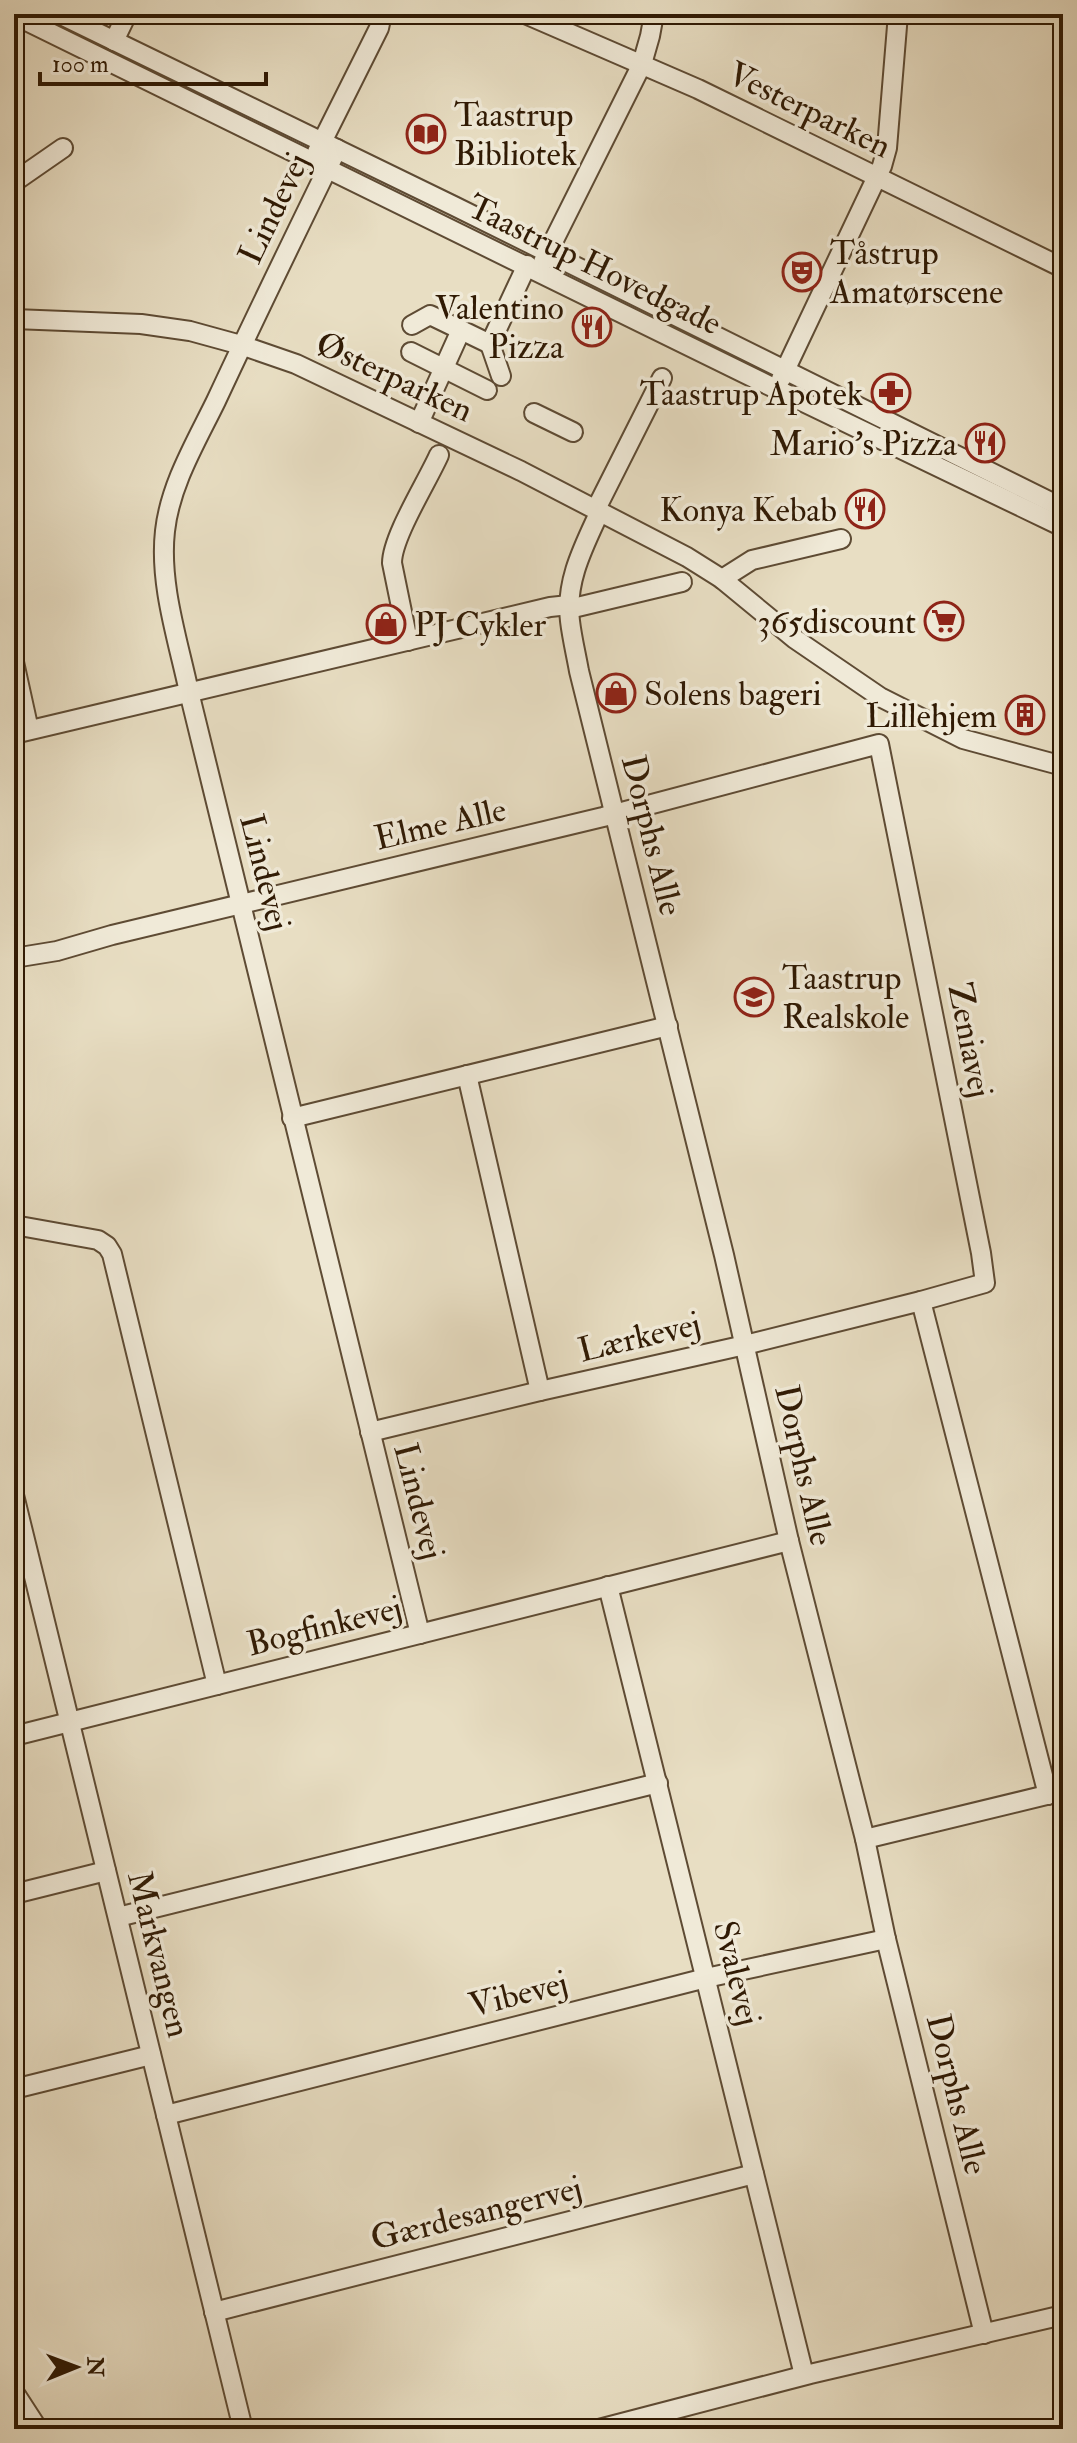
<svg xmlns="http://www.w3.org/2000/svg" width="1077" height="2443" viewBox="0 0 1077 2443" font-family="'IM FELL Double Pica',serif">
  <rect width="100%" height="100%" fill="#e8dec3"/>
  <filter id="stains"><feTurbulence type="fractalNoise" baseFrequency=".0025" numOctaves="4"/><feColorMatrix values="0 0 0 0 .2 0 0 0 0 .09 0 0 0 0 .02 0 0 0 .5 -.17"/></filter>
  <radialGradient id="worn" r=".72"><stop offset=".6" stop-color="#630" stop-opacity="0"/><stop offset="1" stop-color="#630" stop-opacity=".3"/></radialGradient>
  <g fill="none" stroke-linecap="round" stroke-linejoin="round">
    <g stroke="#5e4b34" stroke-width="22">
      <g id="minor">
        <path d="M59,14L454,206L1063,508"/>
        <path d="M525,14L698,89L1063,268"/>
        <path d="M14,15L774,388L1063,527"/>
        <path d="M114,41L127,14"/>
        <path d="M337,149C296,233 255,317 216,401C196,442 170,485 165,531C159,584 178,640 189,692L420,1634"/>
        <path d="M317,152L379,28L382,14"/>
        <path d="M14,182L63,148"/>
        <path d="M543,262L642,64L650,36L654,14"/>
        <path d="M14,319L141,324L190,331L241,345L296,364L521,471L687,557L722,579L795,639L880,697L963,739L1063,766"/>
        <path d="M412,325L430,315L490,344"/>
        <path d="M411,352L487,390"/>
        <path d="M501,376L490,344L527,265"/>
        <path d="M781,379L882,166L887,148L898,14"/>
        <path d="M534,413L573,432"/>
        <path d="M419,423L461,330"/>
        <path d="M596,509L662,378"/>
        <path d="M600,511C584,546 565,581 570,621C572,638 576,654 579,671L724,1255L789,1541L865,1839L886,1939L984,2334"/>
        <path d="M722,579L752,560L841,539"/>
        <path d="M569,609L682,582"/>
        <path d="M408,641L392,563C392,537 427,482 439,455"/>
        <path d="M14,662L29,730"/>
        <path d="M14,734L550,607L569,605"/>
        <path d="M14,958L57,951L112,935L603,817L879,744L981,1253L985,1283L921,1301L745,1345L540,1391L370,1432"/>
        <path d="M467,1075L540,1391"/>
        <path d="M292,1118L668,1026"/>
        <path d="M14,1225L98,1240L107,1246L112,1254L217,1685"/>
        <path d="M921,1301L1048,1795"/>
        <path d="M14,1495L243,2429"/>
        <path d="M608,1586L804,2375"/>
        <path d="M14,1736L789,1541"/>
        <path d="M865,1839L1063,1791"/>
        <path d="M14,1894L106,1871"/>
        <path d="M118,1917L658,1783"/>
        <path d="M14,2089L151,2055"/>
        <path d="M166,2115L706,1978L886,1939"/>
        <path d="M214,2312L754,2174"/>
        <path d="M14,2392L38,2429"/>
        <path d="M599,2429L810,2374L1063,2315"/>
      </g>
    </g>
    <use href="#minor" stroke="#f0ead8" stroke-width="18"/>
  </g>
  <defs>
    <g id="library-ring" transform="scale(2)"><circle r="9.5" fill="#f0ead8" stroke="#8f2418" stroke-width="1.5"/><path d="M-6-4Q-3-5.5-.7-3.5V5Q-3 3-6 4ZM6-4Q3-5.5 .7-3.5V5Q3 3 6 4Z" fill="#8f2418"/></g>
    <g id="theatre-ring" transform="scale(2)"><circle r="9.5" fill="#f0ead8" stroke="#8f2418" stroke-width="1.5"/><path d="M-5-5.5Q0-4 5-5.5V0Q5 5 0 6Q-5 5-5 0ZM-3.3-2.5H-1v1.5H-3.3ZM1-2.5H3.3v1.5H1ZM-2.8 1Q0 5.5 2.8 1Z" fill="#8f2418"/></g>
    <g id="restaurant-ring" transform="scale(2)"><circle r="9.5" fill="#f0ead8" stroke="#8f2418" stroke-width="1.5"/><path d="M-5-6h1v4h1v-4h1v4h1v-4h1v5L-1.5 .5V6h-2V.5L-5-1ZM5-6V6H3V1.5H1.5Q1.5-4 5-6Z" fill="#8f2418"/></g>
    <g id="pharmacy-ring" transform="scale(2)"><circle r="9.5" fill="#f0ead8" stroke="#8f2418" stroke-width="1.5"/><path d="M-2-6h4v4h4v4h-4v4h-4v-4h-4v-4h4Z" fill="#8f2418"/></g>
    <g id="supermarket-ring" transform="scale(2)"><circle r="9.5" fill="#f0ead8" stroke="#8f2418" stroke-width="1.5"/><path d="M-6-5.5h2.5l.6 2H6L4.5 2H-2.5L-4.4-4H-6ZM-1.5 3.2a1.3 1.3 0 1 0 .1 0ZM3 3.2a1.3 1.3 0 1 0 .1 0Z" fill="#8f2418"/></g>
    <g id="shop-ring" transform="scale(2)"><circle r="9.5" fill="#f0ead8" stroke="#8f2418" stroke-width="1.5"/><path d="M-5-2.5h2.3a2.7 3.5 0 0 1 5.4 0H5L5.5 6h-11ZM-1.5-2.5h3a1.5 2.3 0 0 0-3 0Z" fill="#8f2418"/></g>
    <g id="building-ring" transform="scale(2)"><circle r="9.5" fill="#f0ead8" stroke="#8f2418" stroke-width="1.5"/><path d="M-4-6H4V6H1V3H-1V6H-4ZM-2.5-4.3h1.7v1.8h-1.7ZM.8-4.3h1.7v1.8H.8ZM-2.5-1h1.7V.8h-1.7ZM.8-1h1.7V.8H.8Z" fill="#8f2418"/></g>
    <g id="school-ring" transform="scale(2)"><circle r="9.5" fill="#f0ead8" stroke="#8f2418" stroke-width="1.5"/><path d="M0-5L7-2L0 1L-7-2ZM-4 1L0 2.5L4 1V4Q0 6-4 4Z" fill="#8f2418"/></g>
  </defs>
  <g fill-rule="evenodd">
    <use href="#library-ring" x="426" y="134"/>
    <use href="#theatre-ring" x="802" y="272"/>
    <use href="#restaurant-ring" x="592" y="327"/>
    <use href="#pharmacy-ring" x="891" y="393"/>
    <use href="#restaurant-ring" x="985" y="443"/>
    <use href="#restaurant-ring" x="865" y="509"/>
    <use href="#supermarket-ring" x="944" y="621"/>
    <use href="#shop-ring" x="386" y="624"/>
    <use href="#shop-ring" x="616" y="693"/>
    <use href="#building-ring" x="1025" y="715"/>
    <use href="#school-ring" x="754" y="997"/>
  </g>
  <g text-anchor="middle" stroke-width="7" stroke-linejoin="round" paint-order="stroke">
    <g font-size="34" fill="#301a04" stroke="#f0ead8">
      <text transform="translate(810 109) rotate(26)" y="12">Vesterparken</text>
      <text transform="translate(273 208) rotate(-64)" y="12">Lindevej</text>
      <text transform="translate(595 264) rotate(26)" y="12">Taastrup Hovedgade</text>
      <text transform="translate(395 376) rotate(25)" y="12">Østerparken</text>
      <text transform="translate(440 823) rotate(-13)" y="12">Elme Alle</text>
      <text transform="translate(653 835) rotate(76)" y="12">Dorphs Alle</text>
      <text transform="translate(266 872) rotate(76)" y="12">Lindevej</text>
      <text transform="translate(971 1040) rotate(79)" y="12">Zeniavej</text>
      <text transform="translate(639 1336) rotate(-13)" y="12">Lærkevej</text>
      <text transform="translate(805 1465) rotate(77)" y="12">Dorphs Alle</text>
      <text transform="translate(420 1501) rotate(76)" y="12">Lindevej</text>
      <text transform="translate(324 1625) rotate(-14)" y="12">Bogfinkevej</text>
      <text transform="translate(160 1954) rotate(76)" y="12">Markvangen</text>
      <text transform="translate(738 1973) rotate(76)" y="12">Svalevej</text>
      <text transform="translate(518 1993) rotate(-14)" y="12">Vibevej</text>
      <text transform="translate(958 2094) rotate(76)" y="12">Dorphs Alle</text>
      <text transform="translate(476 2212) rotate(-14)" y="12">Gærdesangervej</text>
    </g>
    <g font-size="34" fill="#301a04" stroke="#f0ead8" text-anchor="end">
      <text x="454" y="126" text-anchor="start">Taastrup<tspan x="454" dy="39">Bibliotek</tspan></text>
      <text x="830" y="264" text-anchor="start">Tåstrup<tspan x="830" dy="39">Amatørscene</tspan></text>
      <text x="564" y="319">Valentino<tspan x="564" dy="39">Pizza</tspan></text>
      <text x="863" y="405">Taastrup Apotek</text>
      <text x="957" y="455">Mario's Pizza</text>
      <text x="837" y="521">Konya Kebab</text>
      <text x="916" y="633">365discount</text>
      <text x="414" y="636" text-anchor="start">PJ Cykler</text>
      <text x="644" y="705" text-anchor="start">Solens bageri</text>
      <text x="997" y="727">Lillehjem</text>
      <text x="782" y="989" text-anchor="start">Taastrup<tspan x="782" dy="39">Realskole</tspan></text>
    </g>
  </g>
  <rect width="1077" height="2443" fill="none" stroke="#e8dec3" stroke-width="48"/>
  <rect x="16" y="16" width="1045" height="2411" fill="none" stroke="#301a04" stroke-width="4"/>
  <rect x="24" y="24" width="1029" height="2395" fill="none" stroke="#301a04" stroke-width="2"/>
  <g transform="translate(76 2367) rotate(89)" stroke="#f0ead8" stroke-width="6" paint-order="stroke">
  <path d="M0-6L14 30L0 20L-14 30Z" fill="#301a04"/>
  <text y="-12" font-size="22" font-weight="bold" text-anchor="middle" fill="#301a04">N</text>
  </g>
  <path d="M40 72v12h226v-12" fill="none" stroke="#301a04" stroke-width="4"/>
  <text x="52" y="72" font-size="24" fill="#301a04" stroke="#f0ead8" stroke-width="6" paint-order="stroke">100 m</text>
  <rect width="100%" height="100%" filter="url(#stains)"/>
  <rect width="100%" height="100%" fill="url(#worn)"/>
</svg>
